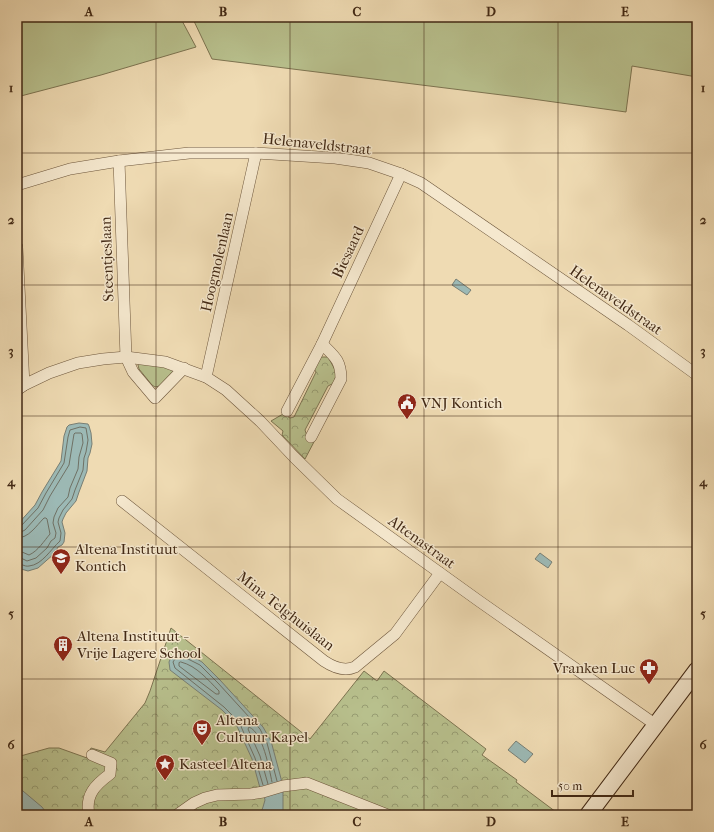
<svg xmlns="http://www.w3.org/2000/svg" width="714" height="832" viewBox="0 0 714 832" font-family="'IM FELL French Canon',serif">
  <defs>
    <pattern id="forest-crowns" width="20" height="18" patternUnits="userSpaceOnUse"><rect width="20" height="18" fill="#b8c08d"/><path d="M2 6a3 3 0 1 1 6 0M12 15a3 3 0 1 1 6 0" fill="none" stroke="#979c72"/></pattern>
  </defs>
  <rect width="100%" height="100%" fill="#efdbb3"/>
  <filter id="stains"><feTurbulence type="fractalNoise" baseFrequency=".005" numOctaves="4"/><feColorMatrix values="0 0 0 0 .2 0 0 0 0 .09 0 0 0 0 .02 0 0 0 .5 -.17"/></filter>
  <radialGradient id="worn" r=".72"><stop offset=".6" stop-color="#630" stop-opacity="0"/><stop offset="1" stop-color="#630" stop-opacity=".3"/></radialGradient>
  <g fill="#b8c08d" stroke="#7d7451">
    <path d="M17,17H180L196,47L101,75L17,97Z"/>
    <path d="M192,17H697V77L632,66L626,112L518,97L212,59Z"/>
    <path d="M139,363C150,365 166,363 174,371L160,386L155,387L152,385L139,369L138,365Z"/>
  </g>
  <g fill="url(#forest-crowns)" stroke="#7d7451">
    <path d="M320,357H327L329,359L333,366L336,372V375L334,383L328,386L305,430L307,436L315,440L305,459L282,435L283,431L271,421L283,414L290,418L294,417L316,372L313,367Z"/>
    <path d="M171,628L310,739L364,671L377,681L384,671L486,749L482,755L517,780L516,782L560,815H17V757L49,748H59L87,758L91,748L105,752L145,703L150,691Z"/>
  </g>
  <g fill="#9cb9b5" stroke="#787f75">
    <path d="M456,279L471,290L467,295L452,285Z"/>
    <path d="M79,423L88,424L89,426L91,433L92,444L90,453L88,458L87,471L79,492L76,501L66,513L63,519L62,522L65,533L64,542L62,545L58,547L55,553L38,568L28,571L21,569L17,565V525L35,505L42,492L61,461L64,436L67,427L69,425Z"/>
    <path d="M540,553L552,562L548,568L535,559Z"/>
    <path d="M181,653L190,655L202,662L220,680L263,727L271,741L283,786V815H260L263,807L265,800L264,796L260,788L252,759L236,724L222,710L170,670L169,662L172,655Z"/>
    <path d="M516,741L533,754L525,763L508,750Z"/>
    <path d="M17,786L42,807L48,815H17Z"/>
  </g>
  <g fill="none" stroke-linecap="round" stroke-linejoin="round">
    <g stroke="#6f7165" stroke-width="1">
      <path d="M17,527L21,526L38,508L46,493L64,463L68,437L70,430L80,427L86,428L88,440L86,452L84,458L83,470L75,490L72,499L63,510L59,518L58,522L61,533L60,541C51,549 42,565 29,566C24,567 21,563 17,563"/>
      <path d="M17,532H21L25,530L43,510L50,496L69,465L74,434L75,433H81L82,434L83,443L79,457L78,469L70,488L68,497L58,508L54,517L53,523L56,533L55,538L51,541L47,548L36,558L27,561L21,558H17"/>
      <path d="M17,538C29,538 36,526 44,518H46L47,519L50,534C44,541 38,551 29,555L22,552H17"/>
      <path d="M181,662C197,666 208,680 219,691V694H216L179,666V663Z"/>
      <path d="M268,784L260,756L248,729L249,727C263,733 269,768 272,782"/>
      <path d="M263,785L255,758L239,722L224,707L175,668L173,662L175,659L181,657L188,659L200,665L218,683L260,729L267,743L277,781"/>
    </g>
    <g stroke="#6d563c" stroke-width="12">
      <g id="street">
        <path d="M119,161L126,357L133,372L155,398L184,368"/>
        <path d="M17,185L70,169L119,161L189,153H256L335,158L369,163L401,174L421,183L628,325L697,375"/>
        <path d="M17,247L24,385"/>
        <path d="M206,377L256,153"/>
        <path d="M17,390L24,385L49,373L78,363L103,359L126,357L165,362L206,377L226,390L260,421L294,457L337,499L479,601L656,725"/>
        <path d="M287,411L322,344L401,174"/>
        <path d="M311,437L341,379C341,360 334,356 322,344"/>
        <path d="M122,501L324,661C333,667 344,672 355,667L395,634L440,573"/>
        <path d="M89,815C85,795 95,785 110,774L111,763L92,755"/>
        <path d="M177,815L194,803L205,798L217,795L251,794L263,792L283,786L307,783L388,815"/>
      </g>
    </g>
    <g stroke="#422915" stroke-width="18">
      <path id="secondary" d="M588,815L697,670"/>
    </g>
    <use href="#street" stroke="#f5e8ce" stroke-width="11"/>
    <use href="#secondary" stroke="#f5e8ce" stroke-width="16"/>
  </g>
  <path fill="none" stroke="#422915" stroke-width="1" stroke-opacity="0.55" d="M156,17V815M290,17V815M424,17V815M558,17V815M17,153H697M17,285H697M17,416H697M17,547H697M17,679H697"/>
  <defs>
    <g id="civic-pin" transform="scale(1)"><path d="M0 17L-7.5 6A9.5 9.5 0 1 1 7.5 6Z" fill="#8f2418" stroke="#f5e8ce"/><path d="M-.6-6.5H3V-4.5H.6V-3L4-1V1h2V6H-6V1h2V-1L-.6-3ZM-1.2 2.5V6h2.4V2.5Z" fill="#fff"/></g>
    <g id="school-pin" transform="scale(1)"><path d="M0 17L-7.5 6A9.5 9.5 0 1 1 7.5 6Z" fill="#8f2418" stroke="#f5e8ce"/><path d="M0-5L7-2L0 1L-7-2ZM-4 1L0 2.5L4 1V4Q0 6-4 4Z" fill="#fff"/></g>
    <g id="building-pin" transform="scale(1)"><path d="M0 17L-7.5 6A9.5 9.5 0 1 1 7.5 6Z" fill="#8f2418" stroke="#f5e8ce"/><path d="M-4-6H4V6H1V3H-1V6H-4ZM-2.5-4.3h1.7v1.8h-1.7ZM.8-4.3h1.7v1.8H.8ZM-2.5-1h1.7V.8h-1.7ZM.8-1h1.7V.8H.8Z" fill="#fff"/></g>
    <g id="pharmacy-pin" transform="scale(1)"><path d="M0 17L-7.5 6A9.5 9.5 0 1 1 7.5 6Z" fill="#8f2418" stroke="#f5e8ce"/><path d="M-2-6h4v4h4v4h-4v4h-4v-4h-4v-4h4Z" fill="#fff"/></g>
    <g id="theatre-pin" transform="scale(1)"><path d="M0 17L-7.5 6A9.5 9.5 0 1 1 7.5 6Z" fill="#8f2418" stroke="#f5e8ce"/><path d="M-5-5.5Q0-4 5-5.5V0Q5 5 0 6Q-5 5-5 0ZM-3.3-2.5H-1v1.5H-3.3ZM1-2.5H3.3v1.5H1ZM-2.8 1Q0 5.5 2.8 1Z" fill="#fff"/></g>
    <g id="sight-pin" transform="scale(1)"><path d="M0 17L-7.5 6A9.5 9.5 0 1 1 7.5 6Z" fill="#8f2418" stroke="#f5e8ce"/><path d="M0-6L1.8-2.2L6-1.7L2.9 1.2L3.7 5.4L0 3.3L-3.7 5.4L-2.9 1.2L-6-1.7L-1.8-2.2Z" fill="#fff"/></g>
  </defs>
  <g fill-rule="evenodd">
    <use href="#civic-pin" x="407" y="403"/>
    <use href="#school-pin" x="61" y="558"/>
    <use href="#building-pin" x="63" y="645"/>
    <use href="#pharmacy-pin" x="649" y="668"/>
    <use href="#theatre-pin" x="202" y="729"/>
    <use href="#sight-pin" x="165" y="764"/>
  </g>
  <g text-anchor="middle" stroke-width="3" stroke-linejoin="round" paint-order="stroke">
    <g font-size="15" fill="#422915" stroke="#f5e8ce">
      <text transform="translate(317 144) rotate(6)" y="5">Helenaveldstraat</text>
      <text transform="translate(348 252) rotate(-65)" y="5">Biesaard</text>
      <text transform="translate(107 259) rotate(-92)" y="5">Steentjeslaan</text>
      <text transform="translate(217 262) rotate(-77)" y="5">Hoogmolenlaan</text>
      <text transform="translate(616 300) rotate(35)" y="5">Helenaveldstraat</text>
      <text transform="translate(422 542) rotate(36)" y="5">Altenastraat</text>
      <text transform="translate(286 611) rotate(38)" y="5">Mina Telghuislaan</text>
    </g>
    <g font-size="15" fill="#422915" stroke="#f5e8ce" text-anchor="start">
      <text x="421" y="408">VNJ Kontich</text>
      <text x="75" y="554">Altena Instituut<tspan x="75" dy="17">Kontich</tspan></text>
      <text x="77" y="641">Altena Instituut -<tspan x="77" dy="17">Vrije Lagere School</tspan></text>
      <text x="635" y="673" text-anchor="end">Vranken Luc</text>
      <text x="216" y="725">Altena<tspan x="216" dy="17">Cultuur Kapel</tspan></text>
      <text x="179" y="769">Kasteel Altena</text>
    </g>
  </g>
  <rect width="714" height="832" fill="none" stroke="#efdbb3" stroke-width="44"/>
  <path d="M552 790v6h81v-6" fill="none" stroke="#422915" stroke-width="2"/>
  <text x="558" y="790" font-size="12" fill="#422915" stroke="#f5e8ce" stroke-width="3" paint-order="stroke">50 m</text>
  <rect x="22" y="22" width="670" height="788" fill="none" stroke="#422915" stroke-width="1.5"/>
  <g font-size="13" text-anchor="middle" font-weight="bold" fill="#422915">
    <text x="89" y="16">A</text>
    <text x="223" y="16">B</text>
    <text x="357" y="16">C</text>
    <text x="491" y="16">D</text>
    <text x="625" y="16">E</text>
    <text x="11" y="92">1</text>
    <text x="703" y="92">1</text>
    <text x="11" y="224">2</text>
    <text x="703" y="224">2</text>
    <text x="11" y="355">3</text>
    <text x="703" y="355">3</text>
    <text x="11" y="486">4</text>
    <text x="703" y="486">4</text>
    <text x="11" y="618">5</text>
    <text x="703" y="618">5</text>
    <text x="11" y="749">6</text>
    <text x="703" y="749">6</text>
    <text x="89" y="826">A</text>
    <text x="223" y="826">B</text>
    <text x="357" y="826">C</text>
    <text x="491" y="826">D</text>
    <text x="625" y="826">E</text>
  </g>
  <rect width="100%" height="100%" filter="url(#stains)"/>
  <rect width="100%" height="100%" fill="url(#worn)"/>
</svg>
